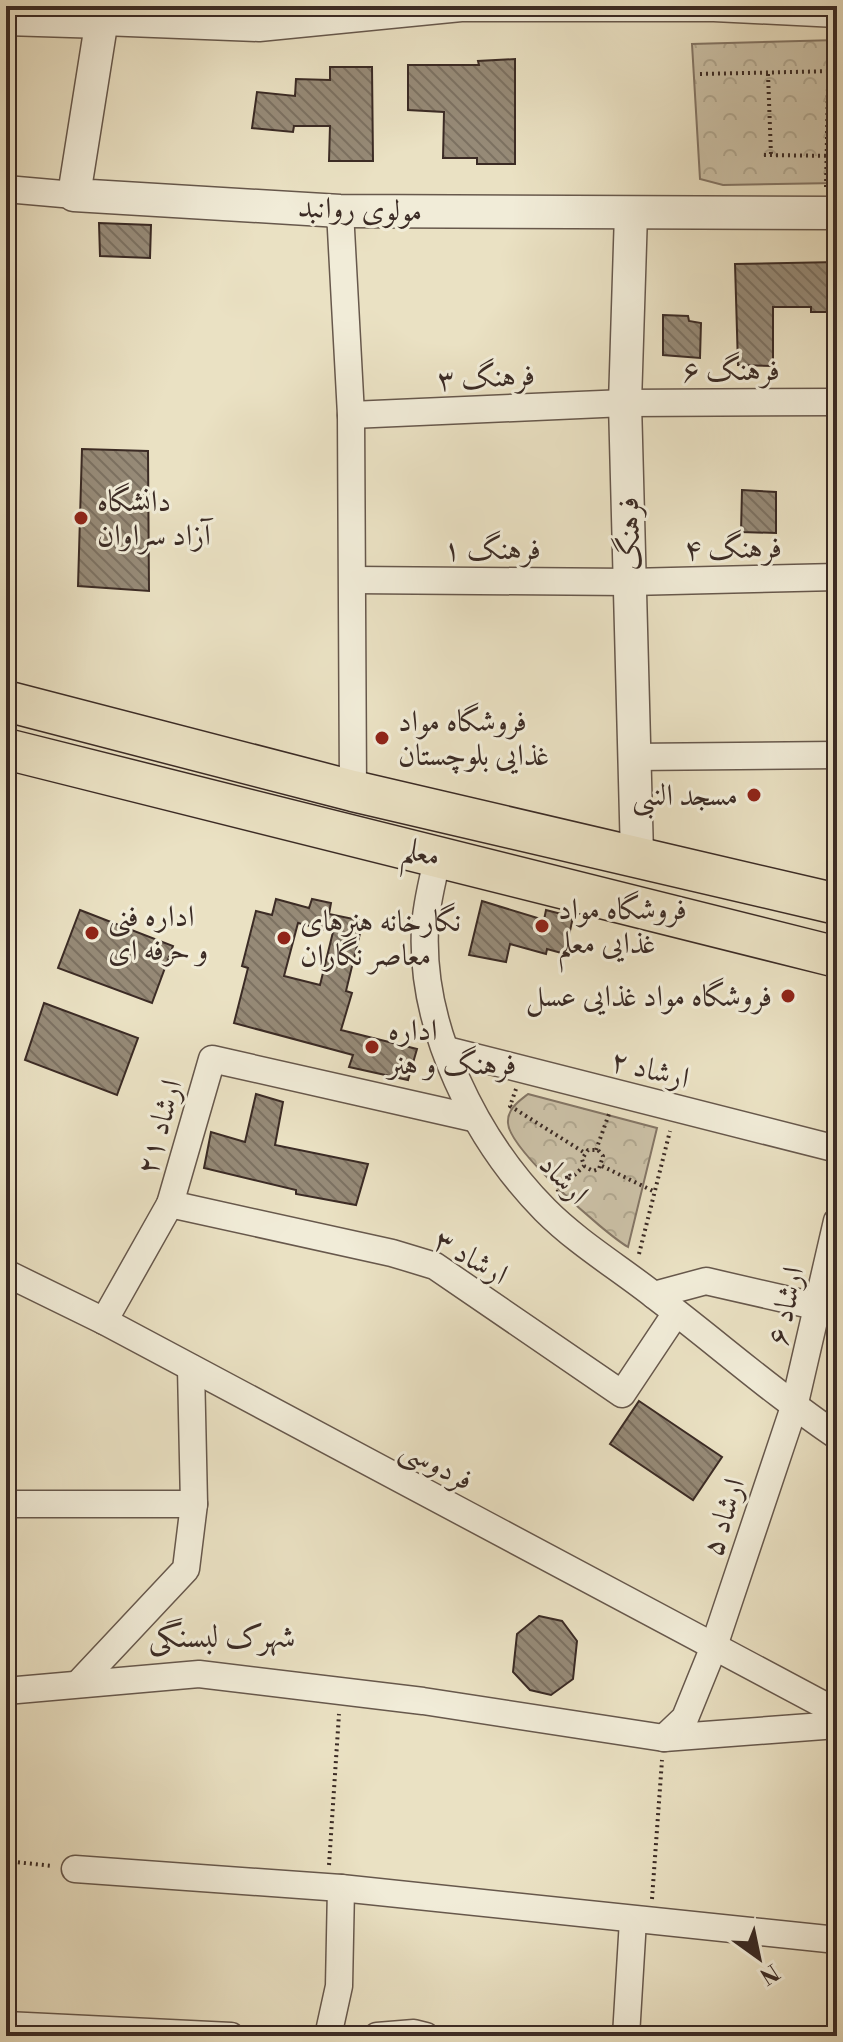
<svg xmlns="http://www.w3.org/2000/svg" width="843" height="2042" viewBox="0 0 843 2042" font-family="'Libre Bodoni',Amiri,serif">
  <defs>
    <pattern id="park-crowns" width="20" height="18" patternUnits="userSpaceOnUse" patternTransform="scale(2)"><rect width="20" height="18" fill="#ccc2a8"/><path d="M2 6a3 3 0 1 1 6 0M12 15a3 3 0 1 1 6 0" fill="none" stroke="#b0a790"/></pattern>
    <pattern id="building-back-hatch" width="6" height="6" patternUnits="userSpaceOnUse" patternTransform="scale(2)"><rect width="6" height="6" fill="#968a77"/><path d="M-1 5l2 2M0 0l6 6M5-1l2 2" fill="none" stroke="#7c7161"/></pattern>
  </defs>
  <rect width="100%" height="100%" fill="#eae1c3"/>
  <filter id="stains"><feTurbulence type="fractalNoise" baseFrequency=".0025" numOctaves="4"/><feColorMatrix values="0 0 0 0 .2 0 0 0 0 .09 0 0 0 0 .02 0 0 0 .5 -.17"/></filter>
  <radialGradient id="worn" r=".72"><stop offset=".6" stop-color="#630" stop-opacity="0"/><stop offset="1" stop-color="#630" stop-opacity=".3"/></radialGradient>
  <g fill="url(#park-crowns)" stroke="#847666" stroke-width="2">
    <path d="M837,40V183L723,185L700,179L692,44Z"/>
    <path d="M528,1094L657,1128L628,1247C604,1233 509,1149 508,1123C507,1109 519,1101 528,1094Z"/>
  </g>
  <g fill="url(#building-back-hatch)" stroke="#3b2b25" stroke-width="2" fill-rule="evenodd">
    <path d="M515,59V164H477V158H443L444,112L408,110V65H479L478,61Z"/>
    <path d="M330,67H372L373,161H329L330,126H294L293,132L252,128L257,92L295,96L296,79L330,80Z"/>
    <path d="M99,223L151,225L150,258L100,256Z"/>
    <path d="M837,262V312H811V307H773V366L738,365L735,264Z"/>
    <path d="M663,315L688,316L689,321L701,323L700,358L663,355Z"/>
    <path d="M82,449L148,451L149,591L78,586Z"/>
    <path d="M742,490L776,492V533L741,532Z"/>
    <path d="M276,899L309,908L312,899L331,903L329,914L363,921L346,991L352,993L341,1030L417,1049L408,1080L349,1067L353,1055L234,1023L248,968L242,966L256,911L272,915ZM298,923L333,932L320,985L284,976Z"/>
    <path d="M482,901L544,920L546,910L573,917L565,954L547,949L546,954L510,944L506,962L469,955Z"/>
    <path d="M80,910L173,946L152,1003L58,968Z"/>
    <path d="M44,1003L138,1038L117,1095L25,1060Z"/>
    <path d="M256,1094L283,1102L275,1145L368,1164L356,1205L296,1194V1190L204,1168L211,1132L245,1142Z"/>
    <path d="M639,1401L722,1457L693,1500L610,1444Z"/>
    <path d="M539,1616L562,1621L577,1641L573,1679L551,1695L530,1690L513,1672L517,1634Z"/>
  </g>
  <g fill="none" stroke-linecap="round" stroke-linejoin="round">
    <g stroke="#67584c" stroke-width="29">
      <g id="minor">
        <path d="M103,22L259,28L461,8H714L837,14"/>
        <path d="M6,189L74,195"/>
        <path d="M340,211L351,415L353,791"/>
        <path d="M351,415L625,403L837,402"/>
        <path d="M353,580L630,582L837,577"/>
        <path d="M633,757L837,755"/>
        <path d="M438,856C433,879 426,904 425,928C420,1029 476,1140 545,1210C578,1243 618,1267 655,1296C716,1342 773,1393 837,1436"/>
        <path d="M447,1050L837,1149"/>
        <path d="M170,1204L392,1253L435,1266L622,1394L676,1313"/>
        <path d="M6,1273L104,1321L837,1712"/>
        <path d="M654,1295L706,1281L837,1311"/>
        <path d="M104,1321L170,1204L212,1059L473,1118"/>
        <path d="M7,1504H194"/>
        <path d="M80,1682L186,1569L194,1504L191,1368"/>
        <path d="M6,1691L199,1674L423,1701L664,1738L837,1725"/>
        <path d="M664,1738L685,1718L713,1649L794,1407L837,1221"/>
        <path d="M75,1869L341,1888L837,1940"/>
        <path d="M6,2025L231,2036"/>
        <path d="M328,2036L339,1986L341,1888"/>
        <path d="M377,2036L414,2033L426,2036"/>
        <path d="M626,2036L633,1920"/>
      </g>
    </g>
    <g stroke="#67584c" stroke-width="35">
      <g id="tertiary">
        <path d="M104,6L74,195L340,211L837,213"/>
        <path d="M6,19L103,22"/>
        <path d="M631,213L625,403L637,855"/>
      </g>
    </g>
    <g stroke="#3b2b25" stroke-width="43">
      <g id="primary">
        <path d="M6,701L353,791L837,904"/>
        <path d="M6,749L837,957"/>
      </g>
    </g>
    <g stroke="#3b2b25" stroke-width="4" stroke-dasharray="2 4" stroke-linecap="butt">
      <path d="M700,74L837,71"/>
      <path d="M768,74L771,155"/>
      <path d="M764,155L837,156"/>
      <path d="M826,187L829,36"/>
      <path d="M516,1089L510,1106L585,1153"/>
      <path d="M596,1150L609,1114"/>
      <path d="M602,1166L653,1191"/>
      <path d="M557,1192L584,1166L582,1159L588,1150H598L603,1156L599,1169L593,1171L584,1166"/>
      <path d="M639,1254L670,1131"/>
      <path d="M6,1861L53,1866"/>
      <path d="M329,1865L339,1714"/>
      <path d="M652,1899L662,1760"/>
    </g>
    <use href="#minor" stroke="#f1ecd8" stroke-width="26"/>
    <use href="#tertiary" stroke="#f1ecd8" stroke-width="32"/>
    <use href="#primary" stroke="#eae1c3" stroke-width="40"/>
  </g>
  <g fill="#8f2418" stroke="#f1ecd8" stroke-width="3">
    <circle cx="81" cy="518" r="8"/>
    <circle cx="382" cy="738" r="8"/>
    <circle cx="754" cy="795" r="8"/>
    <circle cx="542" cy="926" r="8"/>
    <circle cx="92" cy="933" r="8"/>
    <circle cx="284" cy="938" r="8"/>
    <circle cx="788" cy="996" r="8"/>
    <circle cx="372" cy="1047" r="8"/>
  </g>
  <g text-anchor="middle" stroke-width="6" stroke-linejoin="round" paint-order="stroke">
    <g font-size="30" fill="#3b2b25" stroke="#f1ecd8">
      <text transform="translate(360 209) rotate(2)" y="10">مولوی روانبد</text>
      <text x="731" y="380">فرهنگ ۶</text>
      <text transform="translate(486 377) rotate(-3)" y="10">فرهنگ ۳</text>
      <text transform="translate(629 534) rotate(-92)" y="10">فرهنگ</text>
      <text transform="translate(733 548) rotate(-1)" y="10">فرهنگ ۴</text>
      <text x="492" y="559">فرهنگ ۱</text>
      <text transform="translate(422 852) rotate(14)" y="10">معلم</text>
      <text transform="translate(650 1069) rotate(14)" y="10">ارشاد ۲</text>
      <text transform="translate(159 1127) rotate(-74)" y="10">ارشاد ۲۱</text>
      <text transform="translate(564 1179) rotate(46)" y="10">ارشاد</text>
      <text transform="translate(471 1257) rotate(30)" y="10">ارشاد ۳</text>
      <text transform="translate(785 1306) rotate(-77)" y="10">ارشاد ۶</text>
      <text transform="translate(437 1464) rotate(28)" y="10">فردوسی</text>
      <text transform="translate(723 1517) rotate(-72)" y="10">ارشاد ۵</text>
    </g>
    <g font-size="30" fill="#3b2b25" stroke="#f1ecd8" text-anchor="start">
      <text x="97" y="511">دانشگاه<tspan x="97" dy="34">آزاد سراوان</tspan></text>
      <text x="398" y="731">فروشگاه مواد<tspan x="398" dy="34">غذایی بلوچستان</tspan></text>
      <text x="738" y="805" text-anchor="end">مسجد النبی</text>
      <text x="558" y="919">فروشگاه مواد<tspan x="558" dy="34">غذایی معلم</tspan></text>
      <text x="108" y="926">اداره فنی<tspan x="108" dy="34">و حرفه ای</tspan></text>
      <text x="300" y="931">نگارخانه هنرهای<tspan x="300" dy="34">معاصر نگاران</tspan></text>
      <text x="772" y="1006" text-anchor="end">فروشگاه مواد غذایی عسل</text>
      <text x="388" y="1040">اداره<tspan x="388" dy="34">فرهنگ و هنر</tspan></text>
    </g>
    <g font-size="32" fill="#3b2b25" stroke="#f1ecd8">
      <text x="222" y="1647">شهرک لبسنگی</text>
    </g>
  </g>
  <rect width="843" height="2042" fill="none" stroke="#eae1c3" stroke-width="32"/>
  <rect x="8" y="8" width="827" height="2026" fill="none" stroke="#3b2b25" stroke-width="4"/>
  <rect x="16" y="16" width="811" height="2010" fill="none" stroke="#3b2b25" stroke-width="2"/>
  <g transform="translate(759 1958) rotate(147)" stroke="#f1ecd8" stroke-width="6" paint-order="stroke">
  <path d="M0-6L14 30L0 20L-14 30Z" fill="#3b2b25"/>
  <text y="-12" font-size="22" font-weight="bold" text-anchor="middle" fill="#3b2b25">N</text>
  </g>
  <rect width="100%" height="100%" filter="url(#stains)"/>
  <rect width="100%" height="100%" fill="url(#worn)"/>
</svg>
